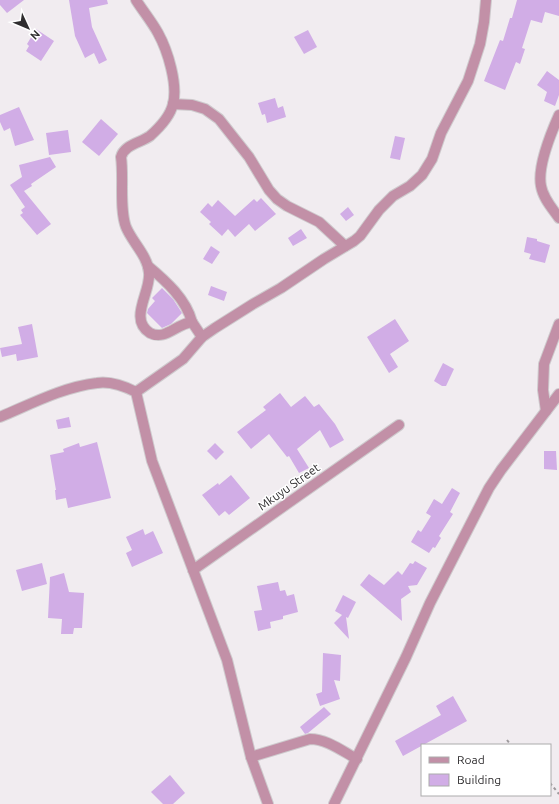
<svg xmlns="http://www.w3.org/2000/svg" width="559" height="804" viewBox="0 0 559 804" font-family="Ubuntu,sans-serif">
  <rect width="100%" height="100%" fill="#f1ecf0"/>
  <g fill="#d1ade6">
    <path d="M0,0H24L7,13L0,5Z"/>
    <path d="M69,0H107L108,4L89,8L92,27L107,60L99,64L94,53L85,58L75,36Z"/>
    <path d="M517,0H559V16L545,12L542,23L531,20L522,48L525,49L520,64L516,62L505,90L484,81L500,40L503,41L510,18H512Z"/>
    <path d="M36,29L54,41L41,61L26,51L29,46L27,44Z"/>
    <path d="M308,30L317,47L304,54L294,37Z"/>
    <path d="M547,71L559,80V95L555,106L544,101L547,92L537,85Z"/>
    <path d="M275,98L278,108L283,106L286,117L267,123L265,114L262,115L258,103Z"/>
    <path d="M19,107L34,140L15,146L10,128L4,131L0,122V115Z"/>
    <path d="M101,119L118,134L99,156L82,142Z"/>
    <path d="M68,130L71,152L49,155L46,133Z"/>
    <path d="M395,136L405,138L400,160L390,158Z"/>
    <path d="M50,157L56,167L31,184L32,186L24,191L51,224L37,235L20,215L23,213L21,210L25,207L10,185L22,177L19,165Z"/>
    <path d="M261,198L276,214L255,231L249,224L235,237L228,229L222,236L209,224L211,222L200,212L208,203L212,207L218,200L235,216L254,199L257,202Z"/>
    <path d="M348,207L354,215L346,221L340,214Z"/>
    <path d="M301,229L307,238L293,246L288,238Z"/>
    <path d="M527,237L537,239V241L550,245L545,263L529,259L531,254L524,252Z"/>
    <path d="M211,246L220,252L212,264L203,259Z"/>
    <path d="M211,286L227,292L224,301L208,295Z"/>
    <path d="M162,288L173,299L182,313L171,324L162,328L147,313L148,309L155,301L152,298Z"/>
    <path d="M395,319L409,341L390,354L398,367L389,373L367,337Z"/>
    <path d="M32,324L38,357L17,361L16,354L2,357L0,348L22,344L18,327Z"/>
    <path d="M443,363L454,369L446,386H442L434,381Z"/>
    <path d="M280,393L291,407L305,396L314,407L319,404L335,424L344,440L330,448L320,430L297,449L309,468L299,473L289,456L287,457L269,434L251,449L237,432L266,410L263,407Z"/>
    <path d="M69,417L71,427L58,429L56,420Z"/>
    <path d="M97,442L111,498L68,508L66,498L56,500L55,490H56L50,455L64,452L63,449L79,443L80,447Z"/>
    <path d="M215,443L224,452L216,460L207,451Z"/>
    <path d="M544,451H556L557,470L544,469Z"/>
    <path d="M231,475L250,498L229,515L225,511L219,516L202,495L218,483L219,485Z"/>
    <path d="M452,488L460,493L450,512L453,514L439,536L441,538L435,548L433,547L429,553L411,542L418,530L421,532L431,516L426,513L434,499L442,504Z"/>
    <path d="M143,529L145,535L153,531L163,553L132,567L126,553L132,550L126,537Z"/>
    <path d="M415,561L427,568L417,585L408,586L411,592L401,599L402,621L360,585L369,574L384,585L398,571L402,575L410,563L413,564Z"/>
    <path d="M42,563L47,584L22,591L16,570Z"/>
    <path d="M64,573L69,592L84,593L82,628H74L73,634H61L62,619L48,618L50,577Z"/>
    <path d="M278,582L280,591L285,590L287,596L294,594L298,612L283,616V619L270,622L271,628L258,631L254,611L262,610L257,586Z"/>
    <path d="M343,595L356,602L348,618L346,617L349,639L334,623L342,615L335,611Z"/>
    <path d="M323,653L341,655L340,681L334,680L340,699L320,706L316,694L322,692Z"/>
    <path d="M453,696L467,721L403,756L395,741L441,715L436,706Z"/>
    <path d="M324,707L331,714L308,733L305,734L300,727Z"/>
    <path d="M170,775L185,793L173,804H163L151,792Z"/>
  </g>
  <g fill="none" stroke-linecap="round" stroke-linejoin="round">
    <g stroke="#cecacd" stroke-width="12">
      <g id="minor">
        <path d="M136,0C143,11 152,22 158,33C168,51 178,85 173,104C170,117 159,128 150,136C140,143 124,145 121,157C124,177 119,209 126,227C132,242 148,256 149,273C151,292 128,319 150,333C165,341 176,324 192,322L202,337"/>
        <path d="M173,104L192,105L205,109L219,119L249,157L269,190L277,199L287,206L319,222L345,246"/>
        <path d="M559,115C551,133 537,166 541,186C543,198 552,208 559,218"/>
        <path d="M148,266C166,281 186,299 192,322"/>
        <path d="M136,392L183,359L202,337L215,328L253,304L281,288L324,259L354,241L360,236L379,210L393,196L410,186L422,175L432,159L441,133L468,81L480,44L484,22L486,0"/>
        <path d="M546,411L543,390L544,364L559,324"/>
        <path d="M0,417C31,404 63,387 97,383C110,381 124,386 136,392L152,461L227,660L251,757L268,804"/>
        <path d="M193,570L399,425"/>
        <path d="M251,757L310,739C327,739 342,751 357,759"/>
        <path d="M334,804L406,657L430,603L489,488L501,470L559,394"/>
      </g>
    </g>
    <g stroke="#9d999c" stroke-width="2" stroke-dasharray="3 3" stroke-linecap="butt">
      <path d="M507,740L511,745"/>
      <path d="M550,783L559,794"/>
    </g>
    <use href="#minor" stroke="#c290a7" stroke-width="10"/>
  </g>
  <g text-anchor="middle" stroke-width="3" stroke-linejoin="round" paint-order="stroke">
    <g font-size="12" fill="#2f2d2f" stroke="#fff">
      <text transform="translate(289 487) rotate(-35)" y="4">Mkuyu Street</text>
    </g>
  </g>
  <rect x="421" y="744" width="130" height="52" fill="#ffffff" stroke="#acabac"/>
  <rect x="429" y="757" width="20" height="6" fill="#c290a7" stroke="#acabac"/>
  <text x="457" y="764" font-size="12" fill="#2f2d2f">Road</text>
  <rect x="429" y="774" width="20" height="12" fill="#d1ade6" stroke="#acabac"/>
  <text x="457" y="784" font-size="12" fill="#2f2d2f">Building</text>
  <g transform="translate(28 28) rotate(134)" stroke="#ffffff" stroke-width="3" paint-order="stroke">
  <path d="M0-3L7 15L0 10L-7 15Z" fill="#2f2d2f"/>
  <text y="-6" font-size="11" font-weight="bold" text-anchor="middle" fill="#2f2d2f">N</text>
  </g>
</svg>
